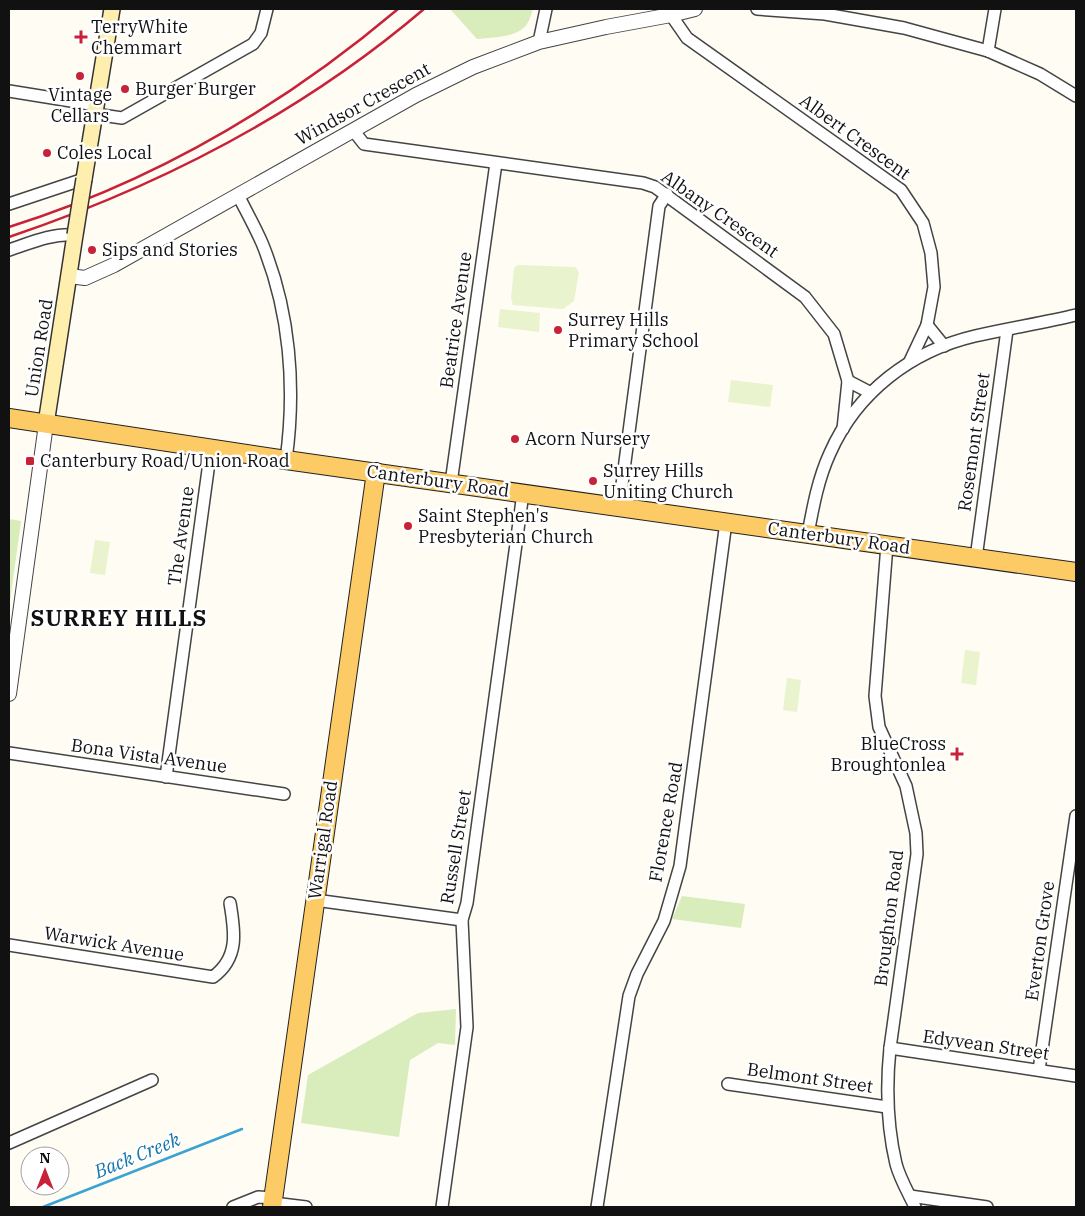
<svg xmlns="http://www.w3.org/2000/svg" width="1085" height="1216" viewBox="0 0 1085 1216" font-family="'IBM Plex Serif',serif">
  <rect width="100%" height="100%" fill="#fffcf4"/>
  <g fill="#d9ecbb">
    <path d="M450,9H533C531,14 530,20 527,24C517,38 493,37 477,39Z"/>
    <path d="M9,519L21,521L9,609Z"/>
    <path d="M682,896L745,904L741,928L672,919Z"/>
    <path d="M456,1009L455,1045L438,1043L410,1060L399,1137L301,1123L308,1075L418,1013Z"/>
  </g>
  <g fill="#e9f3cd">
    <path d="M518,265L575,267L579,272L574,301L563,309L513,305L511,298L514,268Z"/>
    <path d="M500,309L540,313L539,332L498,327Z"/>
    <path d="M731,380L773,385L770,407L728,402Z"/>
    <path d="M95,540L110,542L105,575L90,573Z"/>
    <path d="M965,650L980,652L976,685L961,683Z"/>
    <path d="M787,678L801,680L797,712L783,710Z"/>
  </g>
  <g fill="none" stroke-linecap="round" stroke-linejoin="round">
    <path stroke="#3aa3d3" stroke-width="2.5" d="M43,1207L242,1129"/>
    <g stroke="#444" stroke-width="14">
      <g id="minor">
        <path d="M757,9L825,14L904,28L988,51L1040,74L1076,96"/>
        <path d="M671,15L687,38L901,190L923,223L931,253L934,287L927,325L910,361"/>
        <path d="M539,42L546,9"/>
        <path d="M988,51L995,9"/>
        <path d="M9,91L96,105"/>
        <path d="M95,114L122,118L253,44L261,33L267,9"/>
        <path d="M353,130L364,144L643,183L655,187L805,297L834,334L848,381L843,429"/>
        <path d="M238,195C246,211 255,227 262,243C290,311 296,387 286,460"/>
        <path d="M9,204L84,179"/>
        <path d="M9,250C30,243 52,233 75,235"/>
        <path d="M927,325L944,346"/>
        <path d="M848,381L871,393"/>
        <path d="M451,483L496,163"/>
        <path d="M619,507L659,206L667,194"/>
        <path d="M808,534C813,507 818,479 830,453C857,392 911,351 975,336C1009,328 1043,323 1076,315"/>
        <path d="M887,545L875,696L879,727L906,786L916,833L917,854L890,1048C886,1087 887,1126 896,1164C900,1179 909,1194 915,1207"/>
        <path d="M976,558L1007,330"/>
        <path d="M9,753L284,794"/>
        <path d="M166,777L211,448"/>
        <path d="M315,900L462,920"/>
        <path d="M9,945L213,977C239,958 235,932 230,903"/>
        <path d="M890,1048L1076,1076"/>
        <path d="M1039,1070L1076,816"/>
        <path d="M728,1084L887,1107"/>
        <path d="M9,1143L152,1080"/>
        <path d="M910,1196L987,1207"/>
        <path d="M273,1203L306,1207"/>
        <path d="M233,1207L258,1197L274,1198"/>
        <path d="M442,1207L467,1027L462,920L467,903L476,836L523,493"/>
        <path d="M597,1207L629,996L637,974L664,921L680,866L726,522"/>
      </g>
    </g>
    <g stroke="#444" stroke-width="16">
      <g id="tertiary">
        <path d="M69,276L85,278L114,265L416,95L473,67L539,42L606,27L671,15L695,9"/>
        <path d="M9,694L46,424"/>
      </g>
    </g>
    <g stroke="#333" stroke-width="18">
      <g id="secondary">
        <path d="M84,179L112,9"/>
        <path d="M46,424L75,235"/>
      </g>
    </g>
    <g stroke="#222" stroke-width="20">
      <g id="primary">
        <path d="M9,418L286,460L1076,572"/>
        <path d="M272,1207L376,472"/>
      </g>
    </g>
    <use href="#minor" stroke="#fff" stroke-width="11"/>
    <use href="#tertiary" stroke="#fff" stroke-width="14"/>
    <use href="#secondary" stroke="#ffefaf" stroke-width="15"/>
    <use href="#primary" stroke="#fdcb66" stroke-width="18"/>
    <g stroke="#c82238" stroke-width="2.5">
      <path d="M9,227C153,182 283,106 398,9"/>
      <path d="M9,237C160,186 302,113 424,9"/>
    </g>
    <g stroke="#333" stroke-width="18" stroke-linecap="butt">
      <path id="secondary-bridge" d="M75,235L84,179"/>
    </g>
    <use href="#secondary-bridge" stroke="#ffefaf" stroke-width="15"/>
  </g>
  <g fill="#c82238" stroke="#fff" stroke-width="2">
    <path d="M78.5 29.5h5v5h5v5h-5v5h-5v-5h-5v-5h5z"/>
    <circle cx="80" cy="76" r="5"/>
    <circle cx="125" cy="89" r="5"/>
    <circle cx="47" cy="153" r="5"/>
    <circle cx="92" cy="250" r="5"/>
    <circle cx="558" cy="330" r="5"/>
    <circle cx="515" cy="439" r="5"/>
    <rect x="25" y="456" width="10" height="10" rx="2.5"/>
    <circle cx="593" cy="481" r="5"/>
    <circle cx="408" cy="526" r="5"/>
    <path d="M954.5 746.5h5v5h5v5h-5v5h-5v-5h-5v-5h5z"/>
  </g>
  <g text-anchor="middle" stroke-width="5" stroke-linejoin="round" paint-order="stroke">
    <g font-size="18" fill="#111" stroke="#fff" text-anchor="start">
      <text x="91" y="33">TerryWhite<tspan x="91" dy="21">Chemmart</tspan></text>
      <text x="135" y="95">Burger Burger</text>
      <text x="80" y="101" text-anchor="middle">Vintage<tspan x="80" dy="21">Cellars</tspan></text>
      <text x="57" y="159">Coles Local</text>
      <text x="102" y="256">Sips and Stories</text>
      <text x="568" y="326">Surrey Hills<tspan x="568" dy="21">Primary School</tspan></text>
      <text x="525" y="445">Acorn Nursery</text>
      <text x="40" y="467">Canterbury Road/Union Road</text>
      <text x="603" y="477">Surrey Hills<tspan x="603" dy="21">Uniting Church</tspan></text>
      <text x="418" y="522">Saint Stephen's<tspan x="418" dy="21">Presbyterian Church</tspan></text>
      <text x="946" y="750" text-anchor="end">BlueCross<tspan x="946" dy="21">Broughtonlea</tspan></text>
    </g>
    <g font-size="18" fill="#111" stroke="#fff">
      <text transform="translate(363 104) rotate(-29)" y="6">Windsor Crescent</text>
      <text transform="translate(855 137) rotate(36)" y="6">Albert Crescent</text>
      <text transform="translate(720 214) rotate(35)" y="6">Albany Crescent</text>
      <text transform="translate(456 320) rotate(-82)" y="6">Beatrice Avenue</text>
      <text transform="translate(39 348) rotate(-81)" y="6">Union Road</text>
      <text transform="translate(974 442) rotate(-82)" y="6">Rosemont Street</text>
      <text transform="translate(438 481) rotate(8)" y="6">Canterbury Road</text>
      <text transform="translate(181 536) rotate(-82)" y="6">The Avenue</text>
      <text transform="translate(839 538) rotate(8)" y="6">Canterbury Road</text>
      <text transform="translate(149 756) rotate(8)" y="6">Bona Vista Avenue</text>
      <text transform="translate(666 822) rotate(-80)" y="6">Florence Road</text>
      <text transform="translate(323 840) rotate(-82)" y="6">Warrigal Road</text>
      <text transform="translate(456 847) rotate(-81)" y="6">Russell Street</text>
      <text transform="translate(889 918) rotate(-83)" y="6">Broughton Road</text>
      <text transform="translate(1040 941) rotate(-82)" y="6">Everton Grove</text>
      <text transform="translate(114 944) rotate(9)" y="6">Warwick Avenue</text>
      <text transform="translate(986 1045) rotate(8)" y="6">Edyvean Street</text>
      <text transform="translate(810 1078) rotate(8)" y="6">Belmont Street</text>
    </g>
    <g font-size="19" font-style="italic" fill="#1375a9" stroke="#fff">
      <text transform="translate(137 1155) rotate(-22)" y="7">Back Creek</text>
    </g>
    <g font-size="22" font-weight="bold" letter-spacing="1" fill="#111" stroke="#fff">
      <text x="119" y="626">SURREY HILLS</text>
    </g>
  </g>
  <rect width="1085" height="1216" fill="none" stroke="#111111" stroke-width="20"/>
  <g transform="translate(45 1171)"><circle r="24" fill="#ffffff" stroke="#a0a0a0"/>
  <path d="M0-4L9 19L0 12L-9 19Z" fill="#c82238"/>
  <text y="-8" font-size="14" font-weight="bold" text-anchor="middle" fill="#111111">N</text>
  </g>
</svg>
